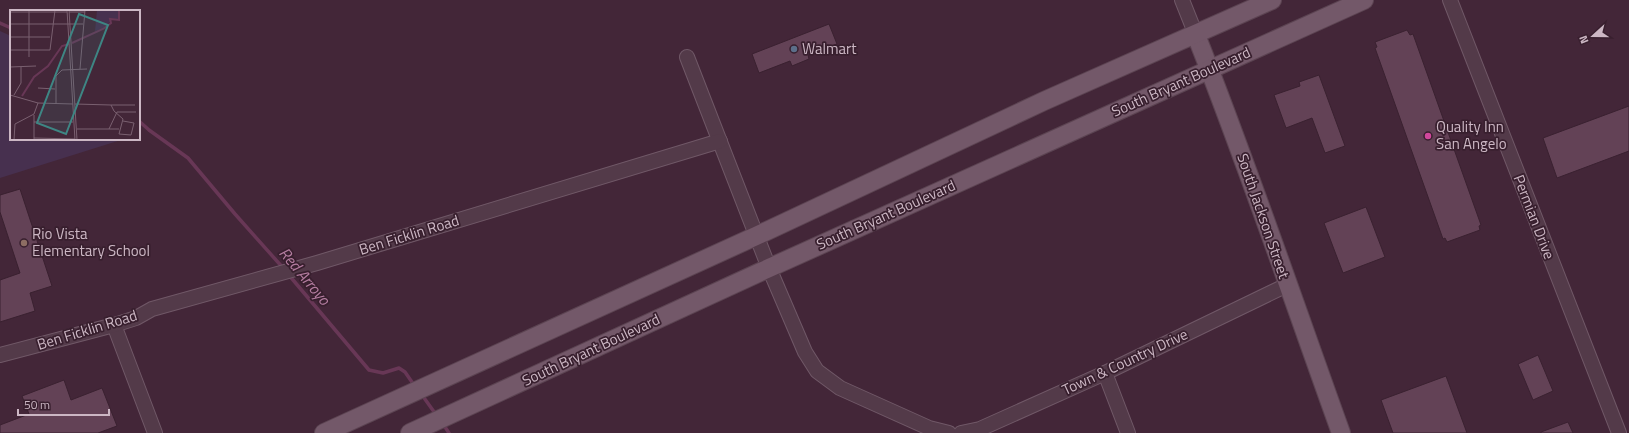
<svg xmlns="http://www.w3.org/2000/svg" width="1629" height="433" viewBox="0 0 1629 433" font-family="'Titillium Web',sans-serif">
  <rect width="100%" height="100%" fill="#432638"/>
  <path fill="#47304f" d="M0,31L11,36V139H124L0,178Z"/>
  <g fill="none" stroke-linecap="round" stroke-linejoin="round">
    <g stroke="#683756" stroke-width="3.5">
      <path d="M0,23L11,28"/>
      <path d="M139,121L149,130L188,158L235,214L284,269"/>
      <path d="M288,274L369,370L383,373L399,368L405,372L414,385"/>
      <path d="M422,395L437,416"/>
      <path d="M443,424L449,433"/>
    </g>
  </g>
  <g fill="#634256" stroke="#3a2130">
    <path d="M829,24L837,44L808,55L809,59L792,66L790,61L759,73L752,54Z"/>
    <path d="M1407,30L1410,35L1413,34L1481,225L1479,226L1480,230L1447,242L1445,238L1443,239L1375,48L1377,47L1375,42Z"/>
    <path d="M1319,75L1345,146L1325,153L1312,118L1286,128L1274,95L1300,86L1299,82Z"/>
    <path d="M1629,106V151L1557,178L1543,138Z"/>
    <path d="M20,189L52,286L30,293L35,311L0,322V280L20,273L0,212V195Z"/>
    <path d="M1366,207L1385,257L1343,273L1324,223Z"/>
    <path d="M1538,355L1553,391L1533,400L1518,364Z"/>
    <path d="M1446,376L1467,433H1393L1381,400Z"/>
    <path d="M64,380L71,400L102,388L117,426L98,433H0V425L29,414L22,396Z"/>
    <path d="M1568,422L1573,433H1541V432Z"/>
  </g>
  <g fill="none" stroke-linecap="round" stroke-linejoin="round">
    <g stroke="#705867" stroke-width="16">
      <g id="minor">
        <path d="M1182,0L1196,35"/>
        <path d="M1450,0L1619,433"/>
        <path d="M687,57L769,268L805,352L817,371L840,388L929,428L949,433"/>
        <path d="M114,325L155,433"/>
        <path d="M0,355L114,325L136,318L152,309L317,263L720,141"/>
        <path d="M1105,373L1128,433"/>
        <path d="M961,433L980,429L1105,373L1287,285"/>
      </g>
    </g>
    <g stroke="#5c4452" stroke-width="20">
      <g id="major">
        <path d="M1196,35C1248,166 1293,300 1341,433"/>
        <path d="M324,433L756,236L1044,101L1272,0"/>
        <path d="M410,433L769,268L1364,0"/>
      </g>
    </g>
    <use href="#minor" stroke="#533a49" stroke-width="14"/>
    <use href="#major" stroke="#735869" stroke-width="18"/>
  </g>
  <circle fill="#5c6f8a" stroke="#381f2e" stroke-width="1.5" cx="794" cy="49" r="4"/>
  <circle fill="#d1479c" stroke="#381f2e" stroke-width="1.5" cx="1428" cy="136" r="4"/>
  <circle fill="#8d6e63" stroke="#381f2e" stroke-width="1.5" cx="24" cy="243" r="4"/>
  <g text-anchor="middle" stroke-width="3.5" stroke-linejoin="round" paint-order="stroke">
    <g font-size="15" fill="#ccb7c4" stroke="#381f2e" text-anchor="start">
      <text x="802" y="54">Walmart</text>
      <text x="1436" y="132">Quality Inn<tspan x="1436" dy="17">San Angelo</tspan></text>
      <text x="32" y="239">Rio Vista<tspan x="32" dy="17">Elementary School</tspan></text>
    </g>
    <g font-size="15" fill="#ccb7c4" stroke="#381f2e">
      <text transform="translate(1181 82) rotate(-24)" y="5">South Bryant Boulevard</text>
      <text transform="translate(886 215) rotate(-24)" y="5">South Bryant Boulevard</text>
      <text transform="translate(1263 216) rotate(71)" y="5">South Jackson Street</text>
      <text transform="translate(1534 217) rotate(69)" y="5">Permian Drive</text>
      <text transform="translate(409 235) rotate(-17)" y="5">Ben Ficklin Road</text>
      <text transform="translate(87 330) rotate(-17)" y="5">Ben Ficklin Road</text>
      <text transform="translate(591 350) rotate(-25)" y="5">South Bryant Boulevard</text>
      <text transform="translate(1125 362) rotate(-25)" y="5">Town &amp; Country Drive</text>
    </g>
    <g font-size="16" font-style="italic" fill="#b47da0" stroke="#381f2e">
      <text transform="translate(305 276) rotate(50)" y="6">Red Arroyo</text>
    </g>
  </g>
  <g transform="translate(10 10)">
    <rect width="130" height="130" fill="#432638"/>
    <path d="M87,0H108L109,9H100V12L92,19L85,21Z" fill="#47304f"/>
    <path fill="none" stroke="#683756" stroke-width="2" d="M62,33L93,19L101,13L100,9L109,10V0M12,86L24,67L38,56L52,36L59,34"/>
    <path fill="none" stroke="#7a6070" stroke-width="1" d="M57,0L65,130M59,0L67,130M0,2H57M59,2H75M0,14H73M0,27H40M0,40H40L45,0M19,47V1M0,57L26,56M70,59L75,0M28,78L45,79M0,85L28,93L63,94M4,85L11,73V57M46,94V66L52,60L77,59M65,94L101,95L104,101L113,109L109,124L121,125L124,113L113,111M101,95H125M24,105V129M24,112H63M67,119H109M99,119L107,102H126M24,128L65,129M4,130L5,114L24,104L28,93"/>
    <path fill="#3e8684" fill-opacity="0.15" stroke="#3e8684" stroke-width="2" d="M69,4L98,15L56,124L27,113Z"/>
    <rect width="130" height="130" fill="none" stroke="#ccb7c4" stroke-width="2"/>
  </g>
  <g transform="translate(1593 36) rotate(249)" stroke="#381f2e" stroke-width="3" paint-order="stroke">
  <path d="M0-3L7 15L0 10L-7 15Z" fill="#ccb7c4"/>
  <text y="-6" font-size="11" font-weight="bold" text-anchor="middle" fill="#ccb7c4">N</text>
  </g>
  <path d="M18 409v6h91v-6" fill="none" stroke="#ccb7c4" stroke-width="2"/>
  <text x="24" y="409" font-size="12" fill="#ccb7c4" stroke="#381f2e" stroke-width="3" paint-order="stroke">50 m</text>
</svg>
